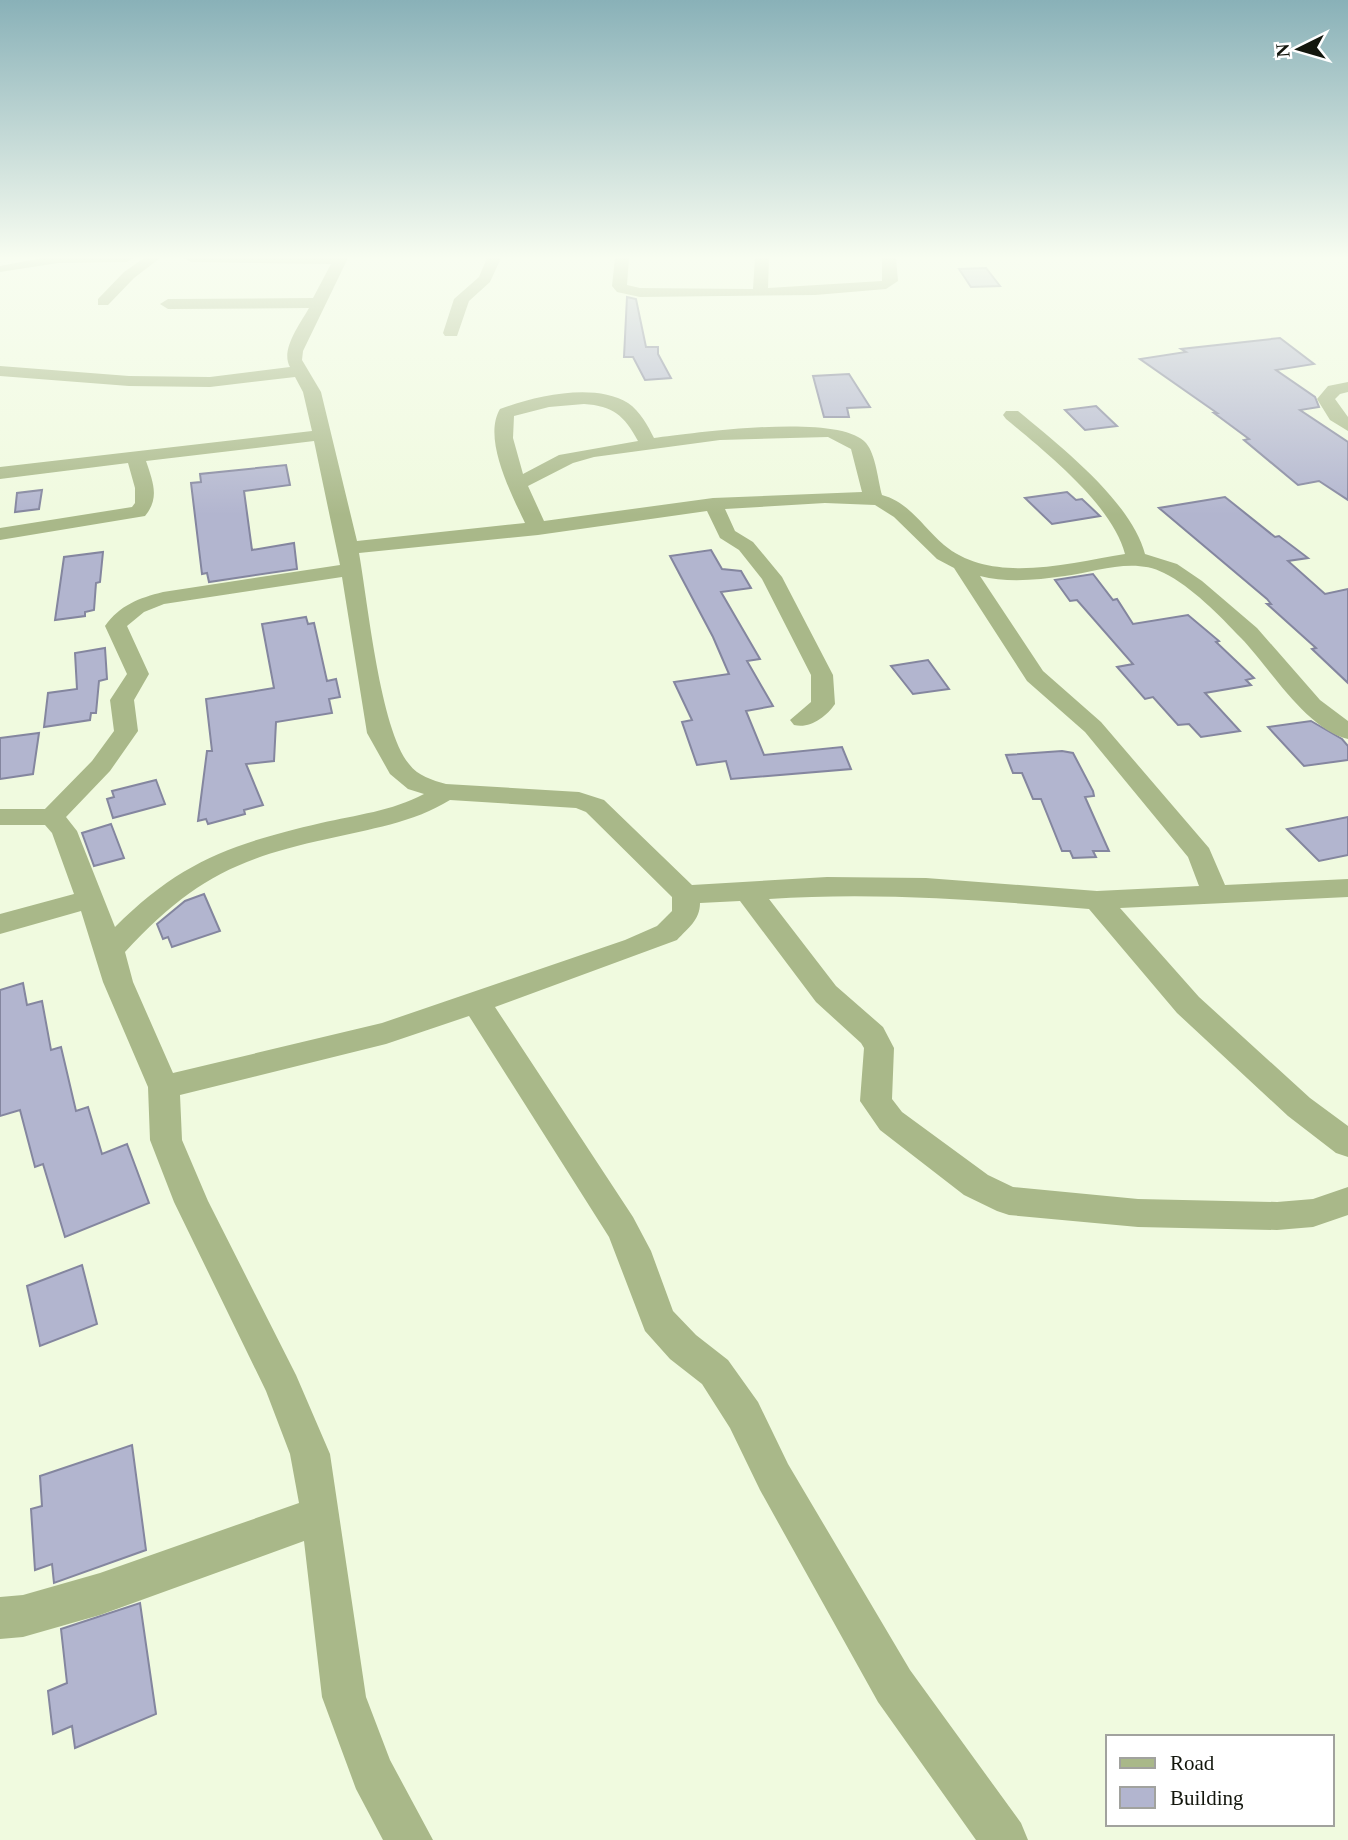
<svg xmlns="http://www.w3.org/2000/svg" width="1348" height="1840" viewBox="0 0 1348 1840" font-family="'Times New Roman',serif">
  <rect width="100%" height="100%" fill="#f0fadf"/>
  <g fill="#b2b5cf" stroke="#84869f" stroke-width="2">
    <path d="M986,268L1000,286L971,287L959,269Z"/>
    <path d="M627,297L636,299L646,347H658V354L671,378L645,380L633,357H624Z"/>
    <path d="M1280,338L1314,364L1276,370L1315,397L1319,407L1300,410L1348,442V500L1319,481L1298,485L1244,440L1249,439L1214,413H1217L1140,359L1186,352L1181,349Z"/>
    <path d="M849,374L870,407L847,408L849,417H824L813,376Z"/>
    <path d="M1096,406L1117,426L1085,430L1065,410Z"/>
    <path d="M286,465L290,485L244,491L252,550L294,543L297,569L209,582L207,573L202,574L191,483L201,482L200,474Z"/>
    <path d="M42,490L39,509L15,512L17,493Z"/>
    <path d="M1067,492L1076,500L1082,499L1100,516L1052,524L1025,498Z"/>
    <path d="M1225,497L1275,537L1279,536L1308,558L1288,561L1325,594L1348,589V683L1312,649L1316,648L1267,604H1271L1267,599L1159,508Z"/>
    <path d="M711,550L722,569L741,571L751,588L721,592L760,659L747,661L773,706L746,711L764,755L842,747L851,769L731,779L726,761L697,765L682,722L692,720L674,682L729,674L713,637L670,556Z"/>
    <path d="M103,552L100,582L96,583L94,610L85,612V616L55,620L64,557Z"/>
    <path d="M1093,574L1113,600L1117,599L1133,624L1188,615L1219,641L1216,642L1254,678L1246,680L1251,685L1205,693L1240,731L1201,737L1189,724L1178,725L1153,697L1145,699L1117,667L1133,664L1077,600L1070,601L1055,580Z"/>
    <path d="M306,617L308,624L314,623L327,681L336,679L340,697L329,699L332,713L276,722L274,761L246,764L263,805L244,810L245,814L208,824L206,819L198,821L207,751H212L206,699L274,688L262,624Z"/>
    <path d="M105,648L107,679L99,681L96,713H91L90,720L44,727L48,693L77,689L75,653Z"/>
    <path d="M928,660L949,689L913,694L891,666Z"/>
    <path d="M1311,721L1342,739L1348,746V760L1304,766L1268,727Z"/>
    <path d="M39,733L33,774L0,779V738Z"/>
    <path d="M1062,751L1073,753L1093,791L1094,796L1085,797L1109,851H1093L1096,857L1073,858L1070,851H1062L1041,799H1033L1022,773H1013L1006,755Z"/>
    <path d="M156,780L165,804L113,818L107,799L114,797L112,791Z"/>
    <path d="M1348,817V855L1319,861L1287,829Z"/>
    <path d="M111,824L124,858L94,866L82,833Z"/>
    <path d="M204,894L220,931L172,947L168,937L163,939L157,924L185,901Z"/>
    <path d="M23,983L27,1005L42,1001L51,1050L61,1047L76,1111L88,1107L102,1154L127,1144L149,1203L65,1237L43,1164L35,1167L20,1110L0,1116V990Z"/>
    <path d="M82,1265L97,1324L40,1346L27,1286Z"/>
    <path d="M132,1445L146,1550L54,1583L52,1564L35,1570L31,1509L42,1506L40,1476Z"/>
    <path d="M140,1603L156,1714L75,1748L72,1726L53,1734L48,1691L67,1683L61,1629Z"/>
  </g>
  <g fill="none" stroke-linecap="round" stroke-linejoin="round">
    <g fill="#a9b889" fill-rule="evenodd">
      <path d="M42,258H134L127,262L58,263L0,272V266Z"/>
      <path d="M144,258H160L134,278L108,305H98V299L124,272Z"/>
      <path d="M184,258H348L303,351L302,360L321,392L357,541L525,523C512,495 482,439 500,409C535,396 594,382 628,403C640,411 648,426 654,438C694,433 840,412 866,443C876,455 878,481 882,495C909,502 923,527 944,545C992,585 1069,563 1125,554C1112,504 1044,451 1006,419L1003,415L1006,411H1018C1060,446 1131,501 1145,554L1177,564L1202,581L1257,628L1320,700L1348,721V739C1306,729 1270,668 1241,638C1219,615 1192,587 1164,573C1133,557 1097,572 1065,576C1037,580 1007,583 980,576L1043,671L1101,722L1209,848L1225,885L1348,879V897L1120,908L1199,997L1310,1098L1348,1126V1157L1336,1153L1288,1116L1177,1013L1089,909C982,900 876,892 769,899L836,986L883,1027L894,1048L892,1099L902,1112L988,1175L1013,1187L1138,1199L1277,1202L1313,1199L1348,1187V1215L1313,1227L1277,1230L1138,1227L1009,1215L997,1211L964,1195L880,1130L860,1101L864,1048L861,1043L816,1002L740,901L700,903C700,920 688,928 677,940L495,1007L633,1217L651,1251L673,1311L696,1335L728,1360L758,1402L788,1464L910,1670L1021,1823L1028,1840H976L878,1702L760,1490L730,1428L702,1384L670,1359L645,1331L609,1237L469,1016L386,1044L180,1095L182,1140L208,1201L296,1375L330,1454L366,1697L390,1760L433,1840H383L356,1789L322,1697L304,1541L100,1615L23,1637L0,1639V1597L23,1595L100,1573L299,1503L290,1454L266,1391L174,1202L150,1140L148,1087L103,982L81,911L0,934V914L74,894L52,833L45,825H0V809H45L92,761L114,731L110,700L127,674L105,626C120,605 139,598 163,592L340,565L314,441L146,461C153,482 160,498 145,516L0,540V528L132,507L135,503V488L128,463L0,479V467L312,431L303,392L295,377L210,387L129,386L0,376V366L129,376L210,377L290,367C280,350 300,324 309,308L168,309L160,304L168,299L313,298L331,264L191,262ZM584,404C613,406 624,415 638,441L559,455L523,474L513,438L514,416L549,407ZM828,437L851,449L862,492L713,498L544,521L528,486L573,463L594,457L720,440ZM825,503L875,505L894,517L937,559L954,568L1027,681L1085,732L1188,857L1199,886L1097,891L926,878L827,877L692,885L604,800L579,792L446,784C432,780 418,776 409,764C380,728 368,603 359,553L538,535L707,511L720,538L739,550L762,579L811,675V702L790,720L794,725C810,729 826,717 835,704L833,675L782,577L753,542L735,531L725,509ZM342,577L367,733L390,774L408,789L424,794C392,811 356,815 321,823C232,844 181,861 115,927L77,831L66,817L110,771L138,731L134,700L149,674L127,626L144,612L164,604ZM450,800L576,808L586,812L672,897V911L657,926L625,940L382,1023L173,1073L133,982L125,952C190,882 234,859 327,839C369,829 413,823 450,800Z"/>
      <path d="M487,258H501L490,282L469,301L457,336H445L443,333L454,299L479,277Z"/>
      <path d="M615,258H629L627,285L640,288L753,289L755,258H769L768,288L882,281V258H896L898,281L886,289L815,295L640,297L617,292L612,286Z"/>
      <path d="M1348,382V392L1340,394L1335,399L1348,417V431L1330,420L1317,399L1328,386Z"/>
    </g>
  </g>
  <linearGradient id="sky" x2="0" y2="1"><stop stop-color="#89b1b8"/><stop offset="0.5" stop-color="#f8fdf1"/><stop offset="1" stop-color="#f8fdf1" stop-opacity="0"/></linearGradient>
  <rect width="1348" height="515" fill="url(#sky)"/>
  <rect x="1106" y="1735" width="228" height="91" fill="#ffffff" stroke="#a1a29e" stroke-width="2"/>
  <rect x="1120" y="1758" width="35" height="10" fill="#a9b889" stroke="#a1a29e" stroke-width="2"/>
  <text x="1170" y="1770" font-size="21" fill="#13160d">Road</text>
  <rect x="1120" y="1787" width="35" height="21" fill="#b2b5cf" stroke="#a1a29e" stroke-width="2"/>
  <text x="1170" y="1805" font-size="21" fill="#13160d">Building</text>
  <g transform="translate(1299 49) rotate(265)" stroke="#ffffff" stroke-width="5" paint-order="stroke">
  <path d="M0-5L12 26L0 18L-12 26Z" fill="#13160d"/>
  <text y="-10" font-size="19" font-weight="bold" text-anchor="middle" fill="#13160d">N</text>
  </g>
</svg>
